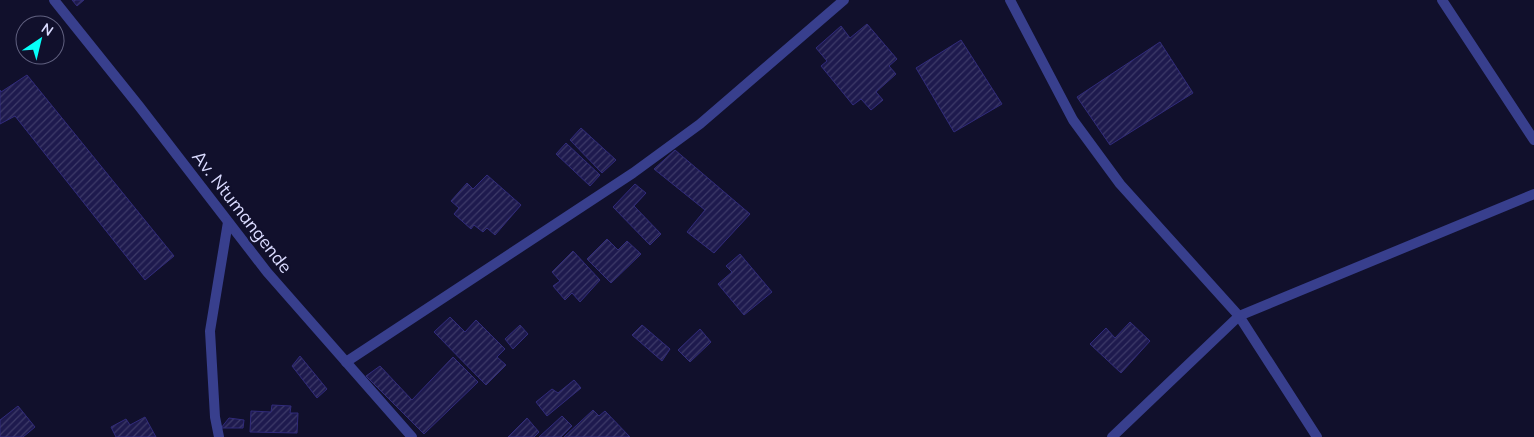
<svg xmlns="http://www.w3.org/2000/svg" width="1534" height="437" viewBox="0 0 1534 437" font-family="Mulish,sans-serif">
  <defs>
    <pattern id="building-hatch" width="6" height="6" patternUnits="userSpaceOnUse" patternTransform="scale(1.25)"><rect width="6" height="6" fill="#1e1a4e"/><path d="M-1 1l2-2M0 6l6-6M5 7l2-2" fill="none" stroke="#3e3b69"/></pattern>
  </defs>
  <rect width="100%" height="100%" fill="#11102c"/>
  <g fill="url(#building-hatch)" stroke="#312b7b">
    <path d="M72,0H84L77,6Z"/>
    <path d="M867,24L897,59L889,66L896,74L876,92L883,100L871,110L861,99L853,105L821,66L827,61L816,48L841,26L850,38Z"/>
    <path d="M961,40L1002,104L954,132L916,68Z"/>
    <path d="M1160,42L1193,93L1110,145L1077,97Z"/>
    <path d="M27,75L174,256L145,280L15,116L0,124V90L1,92Z"/>
    <path d="M581,128L616,160L602,173L570,140Z"/>
    <path d="M566,143L600,175L590,186L556,154Z"/>
    <path d="M675,150L750,214L714,253L687,232L705,210L654,169Z"/>
    <path d="M487,175L521,205L495,235L487,228L483,232L474,225L471,229L454,214L459,208L451,201L467,183L473,189Z"/>
    <path d="M635,184L646,193L634,206L661,234L650,245L613,207Z"/>
    <path d="M607,239L618,250L627,241L641,254L611,283L587,259Z"/>
    <path d="M573,251L600,280L580,302L572,293L565,300L553,286L560,281L552,272Z"/>
    <path d="M740,254L772,292L744,315L718,284L732,272L726,266Z"/>
    <path d="M450,317L465,332L476,320L505,349L497,357L506,365L486,385L434,332Z"/>
    <path d="M1130,322L1150,341L1121,373L1090,344L1106,328L1115,338Z"/>
    <path d="M520,325L528,334L513,349L505,339Z"/>
    <path d="M642,325L670,349L662,361L632,335Z"/>
    <path d="M700,329L711,342L690,362L678,350Z"/>
    <path d="M300,356L327,389L317,398L292,366Z"/>
    <path d="M453,357L478,382L424,434L366,376L380,366L412,400Z"/>
    <path d="M574,380L581,388L547,416L536,402L552,389L558,393Z"/>
    <path d="M272,405L291,406L290,413H298L297,433L250,432L251,411L271,412Z"/>
    <path d="M18,406L35,427L23,437H0V420Z"/>
    <path d="M593,410L599,416L605,411L630,437H564Z"/>
    <path d="M562,416L572,426L561,437H539Z"/>
    <path d="M145,417L156,437H116L111,427L126,419L130,425Z"/>
    <path d="M229,418L244,420L243,428H221Z"/>
    <path d="M527,418L539,432L534,437H508Z"/>
  </g>
  <g fill="none" stroke-linecap="round" stroke-linejoin="round">
    <g stroke="#383f8d" stroke-width="10">
      <path d="M54,0L139,106L267,272L412,437"/>
      <path d="M1010,0L1073,120L1120,184L1239,316L1317,437"/>
      <path d="M1442,0L1534,140"/>
      <path d="M346,362L633,173L700,124L844,0"/>
      <path d="M219,437L215,417L210,331L228,222"/>
      <path d="M1112,437L1239,316L1534,194"/>
    </g>
  </g>
  <g text-anchor="middle" stroke-width="4.5" stroke-linejoin="round" paint-order="stroke">
    <g font-size="18" fill="#dadbff" stroke="#11102c">
      <text transform="translate(242 212) rotate(52)" y="6">Av. Ntumangende</text>
    </g>
  </g>
  <g transform="translate(40 40) rotate(35)"><circle r="24" fill="#11102c" stroke="#616180"/>
  <path d="M0-4L9 19L0 12L-9 19Z" fill="#06fff9"/>
  <text y="-8" font-size="14" font-weight="bold" text-anchor="middle" fill="#dadbff">N</text>
  </g>
</svg>
